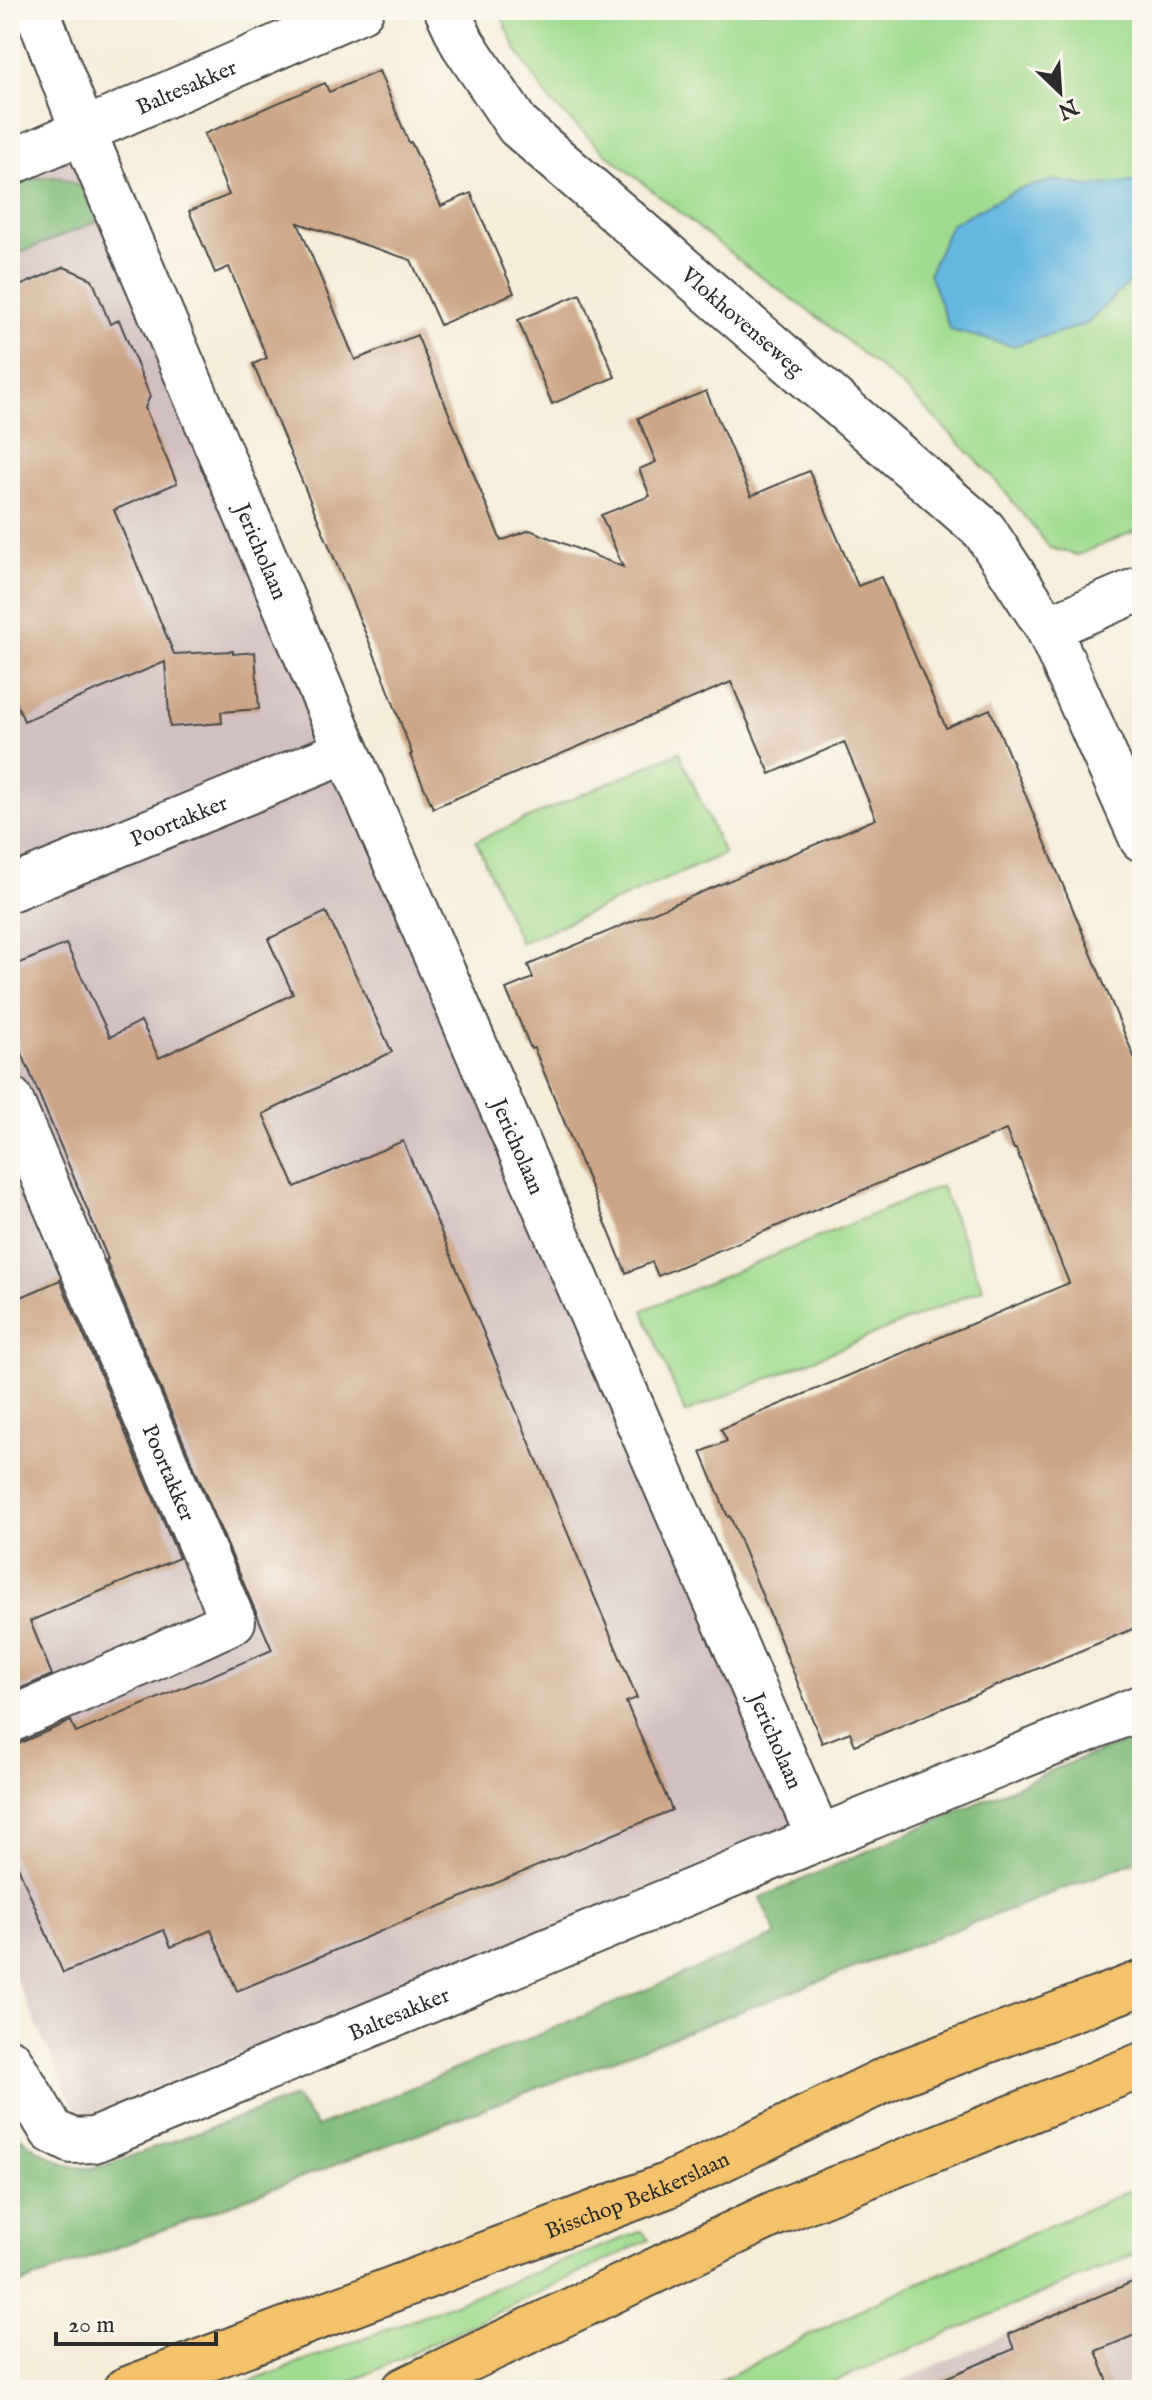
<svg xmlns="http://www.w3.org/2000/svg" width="1152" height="2400" viewBox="0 0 1152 2400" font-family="'IM FELL English',serif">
  <rect width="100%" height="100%" fill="#fbf7ec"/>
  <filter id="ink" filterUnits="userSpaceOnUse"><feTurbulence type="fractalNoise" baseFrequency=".0125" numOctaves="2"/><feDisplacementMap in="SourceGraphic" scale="16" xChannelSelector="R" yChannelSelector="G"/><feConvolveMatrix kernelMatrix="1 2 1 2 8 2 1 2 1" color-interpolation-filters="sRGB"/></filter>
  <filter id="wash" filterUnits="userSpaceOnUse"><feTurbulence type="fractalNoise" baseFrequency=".006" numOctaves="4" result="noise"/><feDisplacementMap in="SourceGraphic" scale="32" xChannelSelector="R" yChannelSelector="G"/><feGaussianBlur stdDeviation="1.8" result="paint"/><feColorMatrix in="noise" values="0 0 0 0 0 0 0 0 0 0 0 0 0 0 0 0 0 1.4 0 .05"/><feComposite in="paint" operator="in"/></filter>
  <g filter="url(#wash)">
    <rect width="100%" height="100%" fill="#f5edd8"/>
    <g fill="#d2bfbf">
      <path d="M78,145L802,1824L653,1887L79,2119L10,1967V176Z"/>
      <path d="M1142,2272V2390H882Z"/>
    </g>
    <g fill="#a0db8f" stroke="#66835d" stroke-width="2">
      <path d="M499,10H1142V528L1078,555L1050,548L992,476L910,393L824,322L749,268L604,152L551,102L516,49Z"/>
      <path d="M679,752L724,854L520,943L476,841Z"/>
      <path d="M941,1186L983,1289L685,1413L643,1310Z"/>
      <path d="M1142,2185V2251L814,2390H702L871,2304Z"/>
      <path d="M642,2231L649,2240L334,2390H229Z"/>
    </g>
    <g fill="#80bb7a" stroke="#567352" stroke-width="2">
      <path d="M58,177L80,186L98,221L10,257V186L30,179Z"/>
      <path d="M1142,1736V1859L10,2288V2128C29,2146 66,2171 93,2168C99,2167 106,2165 112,2163L295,2097L317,2127L777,1935L760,1898L1062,1766Z"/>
    </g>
    <path fill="#65b7e1" stroke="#487186" stroke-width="2" d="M1142,176V269L1087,324L1013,346L950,330L929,273L951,224L1016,190L1054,180L1088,186L1131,182Z"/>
    <g id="blocks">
      <g fill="#cba587">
        <path d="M379,71L409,143L411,142L441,206L471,193L514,293L440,325L411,260L298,223L355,360L417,335L501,541L530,530L623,567L601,515L650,496L639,469L656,462L638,418L706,391L751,496L809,471L858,586L881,577L946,728L990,709L1142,1076V1625L855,1745L850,1732L822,1743L730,1516L728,1517L701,1452L727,1441L721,1429L1069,1283L1016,1149H1014L1006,1130L658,1276L652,1262L626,1273L534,1048L531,1049L506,989L533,978L528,965L876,819L844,742L770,774L731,682L433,808L410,755L412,754L383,675L253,364L267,358L229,267L215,273L189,211L229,195L204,134L325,83L329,92Z"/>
        <path d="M64,267L92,279L110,324L119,320L150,396L145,408L177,483L114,510L174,654L233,651V654L255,652L259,709L221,712L222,723L170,727L165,662L24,721L10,688V290Z"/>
        <path d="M580,294L615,377L552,404L518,320Z"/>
        <path d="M326,912L392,1052L263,1114L295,1187L403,1141L637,1698L626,1702L672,1810L237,1991L211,1930L171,1947L164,1930L63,1973L10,1848V1745L20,1743L71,1721L76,1733L272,1650L106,1260L108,1259L10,1025V967L66,944L110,1037L141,1021L159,1058L293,994L268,939Z"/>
        <path d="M60,1280L179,1558L30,1621L52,1675L10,1693V1302Z"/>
        <path d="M1142,2278V2332L1096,2351L1111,2390H917L1014,2349L1008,2334Z"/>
      </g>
    </g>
  </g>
  <g filter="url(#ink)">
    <use href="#blocks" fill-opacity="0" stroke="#494845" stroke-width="2"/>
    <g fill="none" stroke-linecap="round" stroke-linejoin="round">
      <g stroke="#494845" stroke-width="48">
        <g id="minor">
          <path id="s1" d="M37,10L83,131L347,751L819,1838L1142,1707"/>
          <path id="s2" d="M447,10L463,44L518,126L984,530L1048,628L1142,839"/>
          <path id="s3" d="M10,163L361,10"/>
          <path d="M1048,628L1142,588"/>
          <path id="s4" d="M10,889L347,751"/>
          <path id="s5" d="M10,1099L233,1621L153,1658L10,1720"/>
          <path id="s6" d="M10,2061L52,2131L72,2141L94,2140L819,1838"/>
        </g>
      </g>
      <g stroke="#494845" stroke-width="48">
        <g id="major">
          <path id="s7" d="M125,2390L666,2186L895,2075L1142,1983"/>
          <path d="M404,2390L776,2213L1142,2065"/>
        </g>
      </g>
      <use href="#minor" stroke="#fff" stroke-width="44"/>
      <use href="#major" stroke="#f3c26a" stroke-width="44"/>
    </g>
  </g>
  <g text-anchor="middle" stroke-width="8" stroke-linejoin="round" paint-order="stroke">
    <g font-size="22" fill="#2b2b2b" stroke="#fbf7ec">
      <text dy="8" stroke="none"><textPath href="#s3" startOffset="192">Baltesakker</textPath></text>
      <text dy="8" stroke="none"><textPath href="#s2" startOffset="434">Vlokhovenseweg</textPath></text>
      <text dy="8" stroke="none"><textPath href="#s1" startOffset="586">Jericholaan</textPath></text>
      <text dy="8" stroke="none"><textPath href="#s4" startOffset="182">Poortakker</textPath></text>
      <text dy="8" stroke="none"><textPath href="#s1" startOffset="1234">Jericholaan</textPath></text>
      <text dy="8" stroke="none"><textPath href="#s5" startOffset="406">Poortakker</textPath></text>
      <text dy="8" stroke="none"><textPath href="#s1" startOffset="1882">Jericholaan</textPath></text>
      <text dy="8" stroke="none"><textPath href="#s6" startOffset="456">Baltesakker</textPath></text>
      <text dy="8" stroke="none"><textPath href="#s7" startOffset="548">Bisschop Bekkerslaan</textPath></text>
    </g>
  </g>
  <rect width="1152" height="2400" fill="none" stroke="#fbf7ec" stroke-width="40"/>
  <g transform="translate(1060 92) rotate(155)" stroke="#fbf7ec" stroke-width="6" paint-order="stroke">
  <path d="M0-6L14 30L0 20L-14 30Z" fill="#2b2b2b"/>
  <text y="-12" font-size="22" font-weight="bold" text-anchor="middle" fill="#2b2b2b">N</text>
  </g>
  <path d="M56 2332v12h160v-12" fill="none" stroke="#2b2b2b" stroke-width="4"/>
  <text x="68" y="2332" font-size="24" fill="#2b2b2b" stroke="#fbf7ec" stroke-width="6" paint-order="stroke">20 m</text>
</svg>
